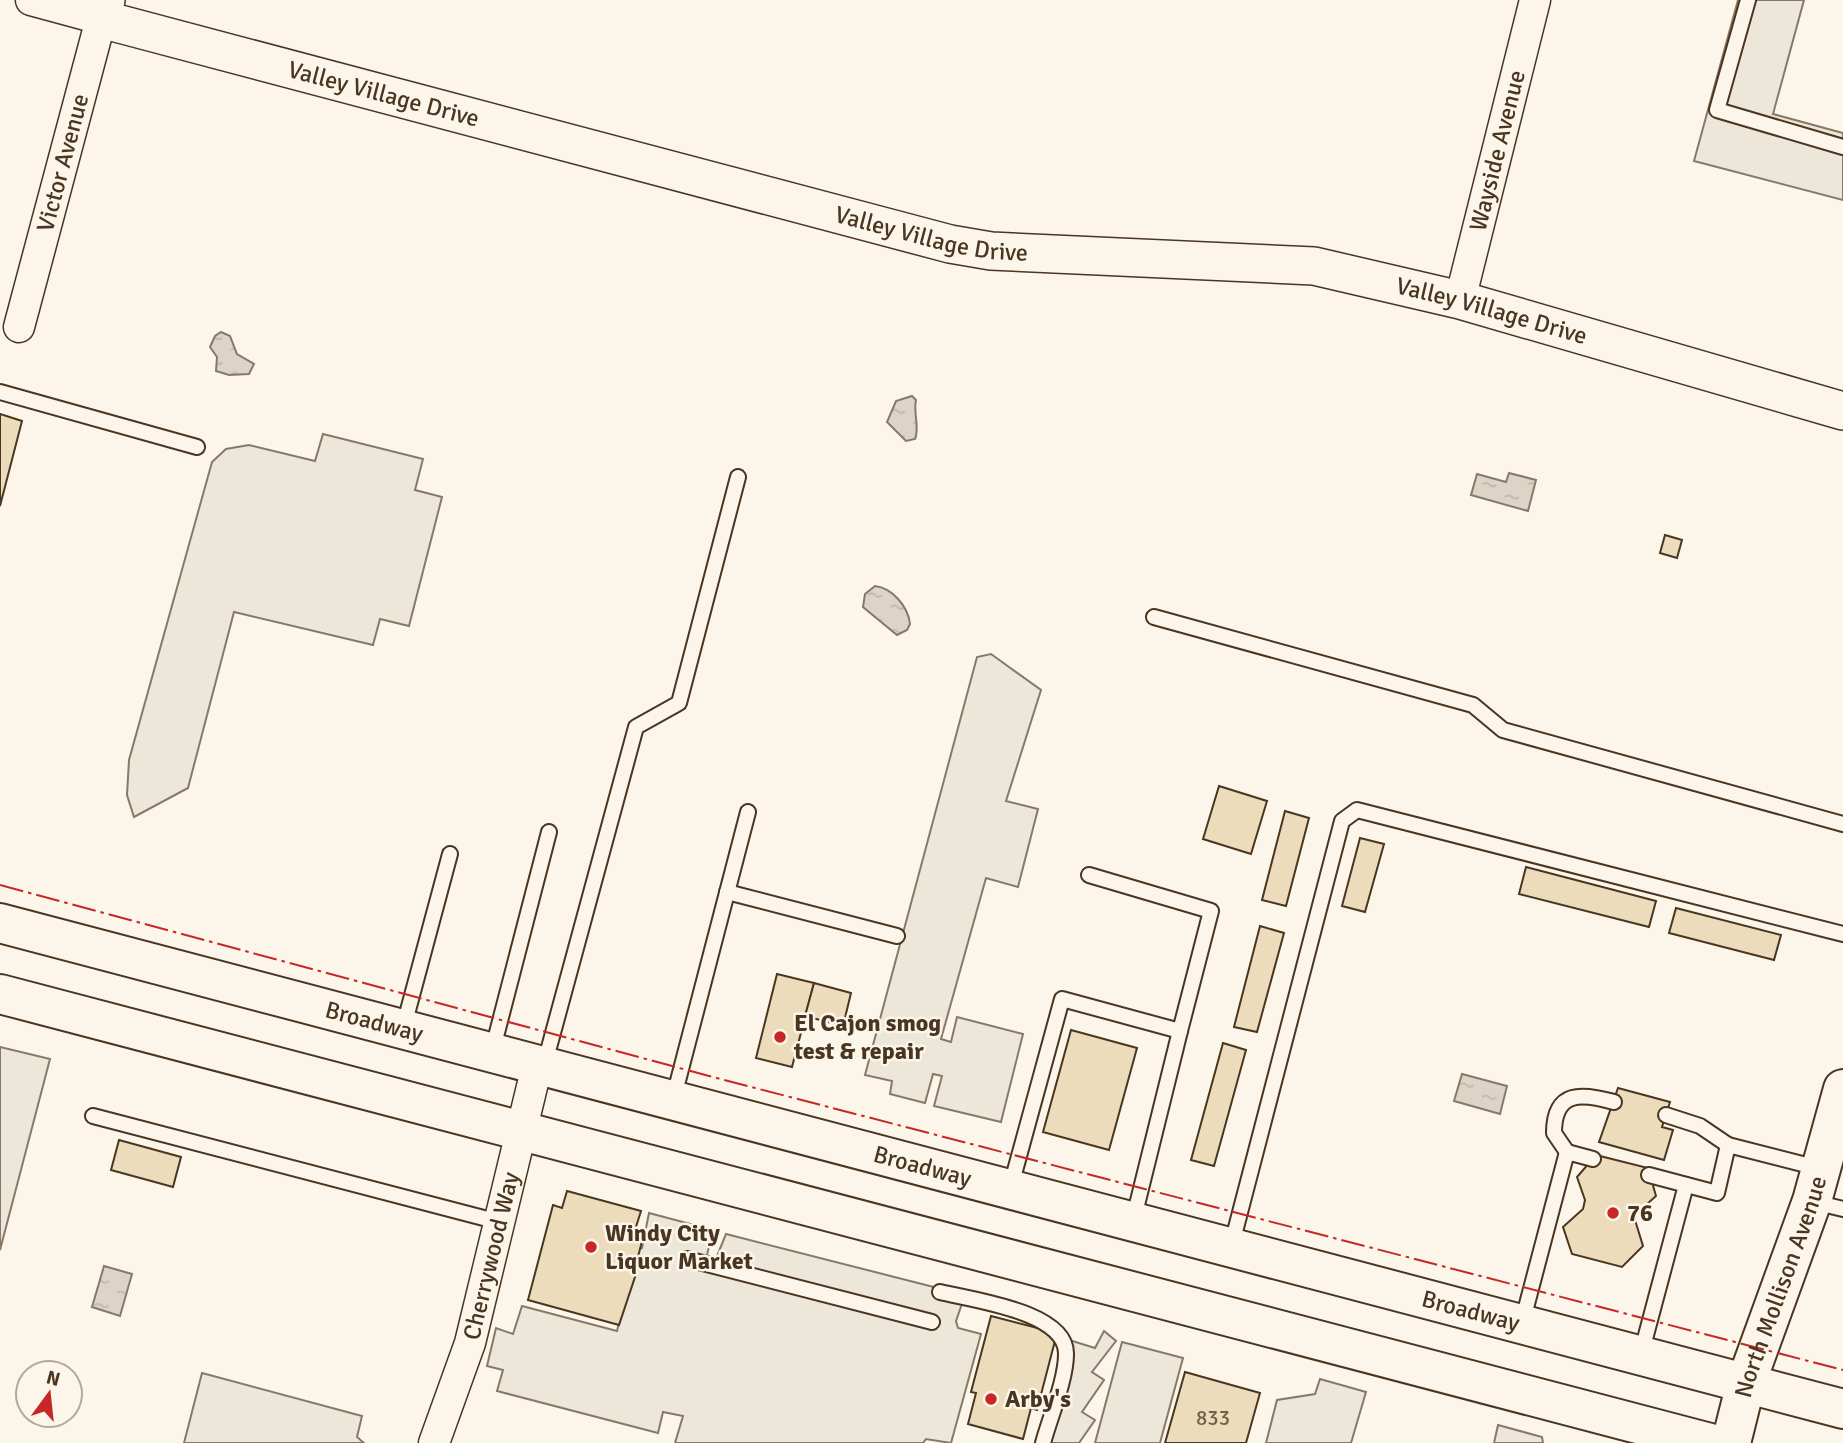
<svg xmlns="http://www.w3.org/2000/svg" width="1843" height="1443" viewBox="0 0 1843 1443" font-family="Signika,sans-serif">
  <defs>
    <pattern id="water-ripples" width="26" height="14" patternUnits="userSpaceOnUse" patternTransform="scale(1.75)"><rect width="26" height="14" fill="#dcd4c6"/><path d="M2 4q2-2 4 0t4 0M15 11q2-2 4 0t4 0" fill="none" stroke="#beb7aa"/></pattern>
  </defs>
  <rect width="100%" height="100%" fill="#fbf6e9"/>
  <g fill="#ede7d9" stroke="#887966" stroke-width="2">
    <path d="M1738,0H1804L1773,114L1843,133V200L1694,161Z"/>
    <path d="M323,434L423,459L415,490L442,497L409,626L380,619L373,645L234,612L188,788L134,817L127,795L129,760L212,462L226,449L249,445L315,461Z"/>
    <path d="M991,654L1041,690L1006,801L1038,809L1018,887L986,878L941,1039L951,1042L957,1017L1023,1034L1001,1122L934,1106L942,1076L933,1074L925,1103L890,1094L892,1081L865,1075L977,657Z"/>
    <path d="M0,1047L50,1059L0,1250Z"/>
    <path d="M649,1213L713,1230L707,1255L715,1261L726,1234L965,1295L956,1321L958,1328L981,1334L951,1443L926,1439L923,1443H675L683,1416L663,1412L658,1433L497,1391L503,1370L487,1366L496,1328L513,1334L522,1306L617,1331L636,1251L642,1248Z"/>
    <path d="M1104,1331L1116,1341L1092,1372L1104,1380L1082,1412L1095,1420L1079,1443H1039L1066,1339L1095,1348Z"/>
    <path d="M1122,1342L1183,1358L1160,1443H1095Z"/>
    <path d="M202,1373L362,1416L357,1437L364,1443H184Z"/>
    <path d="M1320,1379L1366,1392L1351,1443H1266L1277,1400L1315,1394Z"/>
    <path d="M1498,1425L1542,1437L1543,1443H1494Z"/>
  </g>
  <g fill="url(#water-ripples)" stroke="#887966" stroke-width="2">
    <path d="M221,332L230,336L237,354L254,364L249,374L229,375L216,371L217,357L210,347L215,336Z"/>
    <path d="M912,396L916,400C913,413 920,428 915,439L906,441L887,422L896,401Z"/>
    <path d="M1509,473L1536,480L1528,511L1471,495L1477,474L1506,482Z"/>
    <path d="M875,586C892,588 908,606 910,624L907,630L897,635L863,607L865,594Z"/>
    <path d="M1462,1074L1507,1086L1500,1114L1454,1101Z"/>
    <path d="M104,1266L132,1274L120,1316L92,1307Z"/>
  </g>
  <g fill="#ecdcbc" stroke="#4a3520" stroke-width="2">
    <path d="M0,414L22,421L0,506Z"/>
    <path d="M1665,535L1682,540L1677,558L1660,553Z"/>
    <path d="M1219,786L1267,801L1251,854L1203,839Z"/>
    <path d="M1285,811L1309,818L1286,906L1262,900Z"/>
    <path d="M1360,838L1384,844L1365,912L1342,906Z"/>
    <path d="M1526,867L1656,901L1649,927L1519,894Z"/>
    <path d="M1676,908L1781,935L1774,960L1669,933Z"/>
    <path d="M1260,926L1284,933L1257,1032L1234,1027Z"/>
    <path d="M777,974L814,983L792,1067L756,1058Z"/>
    <path d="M814,983L851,993L843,1026L805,1016Z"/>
    <path d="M1071,1030L1137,1048L1109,1150L1043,1132Z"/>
    <path d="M1223,1043L1246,1050L1214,1166L1191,1160Z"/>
    <path d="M1618,1088L1670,1102L1662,1127L1673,1130L1664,1160L1599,1142Z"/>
    <path d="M119,1140L181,1157L173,1187L111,1170Z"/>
    <path d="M1596,1155L1648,1168L1656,1196L1636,1214L1635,1220L1643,1246L1622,1267L1572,1254L1563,1227L1583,1209L1585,1200L1577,1177Z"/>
    <path d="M567,1191L641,1211L635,1230L644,1233L637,1261L640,1262L619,1325L528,1300L553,1205L562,1208Z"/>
    <path d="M991,1316L1057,1333L1037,1410L1031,1408L1023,1439L968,1424L976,1393L971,1392Z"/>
    <path d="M1185,1372L1260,1393L1246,1443H1165Z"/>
  </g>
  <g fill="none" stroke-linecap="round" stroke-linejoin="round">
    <g stroke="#4a3520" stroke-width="18">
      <g id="service">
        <path d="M1748,0L1717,110L1843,147"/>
        <path d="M0,392L197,447"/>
        <path d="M1154,617L1473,705L1503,730L1843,824"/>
        <path d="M1089,875L1211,911L1180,1031"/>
        <path d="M727,892L897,936"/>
        <path d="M403,1029L450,854"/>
        <path d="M492,1052L549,832"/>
        <path d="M544,1066L636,727L679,703L738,477"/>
        <path d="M673,1100L748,812"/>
        <path d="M1666,1115L1700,1126L1728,1145"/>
        <path d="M93,1116L499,1222"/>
        <path d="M1567,1152L1554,1133C1554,1090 1582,1093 1614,1102"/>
        <path d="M1649,1175L1717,1193L1728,1145L1818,1168"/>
        <path d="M1010,1189L1062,999L1180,1031L1133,1221"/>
        <path d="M1814,1202L1843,1209"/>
        <path d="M1231,1247L1342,821L1357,810L1843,934"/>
        <path d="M687,1259L932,1322"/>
        <path d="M940,1292C973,1300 1067,1312 1066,1354C1066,1380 1050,1417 1043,1443"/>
        <path d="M1522,1323L1567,1152L1593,1159"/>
        <path d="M1641,1354L1686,1185"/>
      </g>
    </g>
    <g stroke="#4a3520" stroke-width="33">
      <g id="minor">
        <path id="s1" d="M1460,300L1535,0"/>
        <path id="s2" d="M19,327L101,19L31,0"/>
        <path id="s3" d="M434,1443L470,1343L537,1066"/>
      </g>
    </g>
    <g stroke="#4a3520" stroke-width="40">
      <g id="tertiary">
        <path id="s4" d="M106,0L101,19L950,244L991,251L1314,266L1460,300L1843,411"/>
      </g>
    </g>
    <g stroke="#4a3520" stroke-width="42">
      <g id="secondary">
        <path id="s5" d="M1731,1443L1746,1383L1812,1201L1843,1089"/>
      </g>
    </g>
    <g stroke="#4a3520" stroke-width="42">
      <g id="primary">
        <path id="s6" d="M0,923L1843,1409"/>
        <path d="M0,994L1710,1443"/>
      </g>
    </g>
    <use href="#service" stroke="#fbf6e9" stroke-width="14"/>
    <use href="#minor" stroke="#fbf6e9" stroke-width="30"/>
    <use href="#tertiary" stroke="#fbf6e9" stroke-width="37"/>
    <use href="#secondary" stroke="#fbf6e9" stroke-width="38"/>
    <use href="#primary" stroke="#fbf6e9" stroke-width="38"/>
    <path stroke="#c62828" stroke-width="2" stroke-dasharray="24 5 3.5 5" stroke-linecap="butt" d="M0,885L709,1076L1843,1370"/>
  </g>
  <g fill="#c62828" stroke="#fbf6e9" stroke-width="2.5">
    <circle cx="780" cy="1037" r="7"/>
    <circle cx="1613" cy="1213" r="7"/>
    <circle cx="591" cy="1247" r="7"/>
    <circle cx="991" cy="1399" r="7"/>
  </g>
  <g text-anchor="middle" stroke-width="5" stroke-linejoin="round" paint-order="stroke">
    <g font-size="21" fill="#725f47">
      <text x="1213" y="1425">833</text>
    </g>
    <g font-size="24" fill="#4a3520" stroke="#fbf6e9">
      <text dy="8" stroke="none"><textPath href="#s4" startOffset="312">Valley Village Drive</textPath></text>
      <text dy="8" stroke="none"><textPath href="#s1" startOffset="154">Wayside Avenue</textPath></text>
      <text dy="8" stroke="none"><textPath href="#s2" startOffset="170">Victor Avenue</textPath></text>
      <text dy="8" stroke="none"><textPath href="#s4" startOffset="878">Valley Village Drive</textPath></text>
      <text dy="8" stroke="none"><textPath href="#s4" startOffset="1446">Valley Village Drive</textPath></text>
      <text dy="8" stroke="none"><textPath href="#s6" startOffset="387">Broadway</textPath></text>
      <text dy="8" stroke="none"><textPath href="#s6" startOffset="954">Broadway</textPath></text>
      <text dy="8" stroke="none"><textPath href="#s3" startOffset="196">Cherrywood Way</textPath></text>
      <text dy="8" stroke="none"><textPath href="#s5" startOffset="164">North Mollison Avenue</textPath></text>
      <text dy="8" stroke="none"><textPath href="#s6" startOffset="1521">Broadway</textPath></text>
    </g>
    <g font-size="24" font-weight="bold" fill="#4a3520" stroke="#fbf6e9" text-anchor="start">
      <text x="794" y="1031">El Cajon smog<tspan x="794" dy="28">test &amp; repair</tspan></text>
      <text x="1627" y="1221">76</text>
      <text x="605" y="1241">Windy City<tspan x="605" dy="28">Liquor Market</tspan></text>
      <text x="1005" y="1407">Arby's</text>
    </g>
  </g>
  <g transform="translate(49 1394) rotate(15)"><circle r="33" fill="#fbf6e9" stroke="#b4a999" stroke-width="2"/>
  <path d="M0-5L12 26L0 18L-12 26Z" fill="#c62828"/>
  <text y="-10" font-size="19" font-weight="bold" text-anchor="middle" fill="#4a3520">N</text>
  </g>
</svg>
